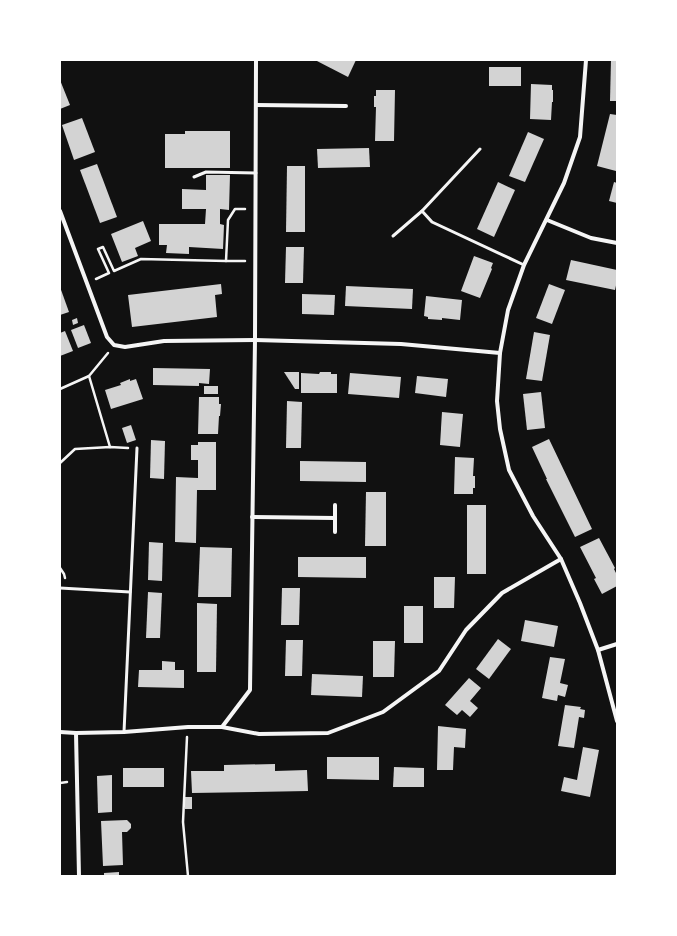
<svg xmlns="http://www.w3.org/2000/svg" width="677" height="936" viewBox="0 0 677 936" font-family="'Titillium Web',sans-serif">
  <rect width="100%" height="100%" fill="#111"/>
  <g fill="#d3d3d3">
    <path d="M315,60H356L348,77Z"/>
    <path d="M611,60H617V101H610Z"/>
    <rect x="489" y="67" width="32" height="19"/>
    <path d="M60,80L70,105L60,109Z"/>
    <path d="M531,84L552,85V90H553V102H552L551,120L530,119Z"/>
    <path d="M376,90H395L394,141H375L376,107H374V96H376Z"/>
    <path d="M610,114L617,115V166L616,171L597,166Z"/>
    <path d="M82,118L95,152L74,160L62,125Z"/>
    <path d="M185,131H230V168H165V134H185Z"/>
    <path d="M528,132L544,139L525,182L509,176Z"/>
    <path d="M369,148L370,167L318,168L317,149Z"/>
    <path d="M97,164L117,217L100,223L80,170Z"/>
    <path d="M287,166H305V232H286Z"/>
    <path d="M206,175H230L229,210L220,209V224L224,225L223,249L189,247V254L166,253L167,245H159V224H205L206,209H182V189L206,190Z"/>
    <path d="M498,182L515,190L494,237L477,229Z"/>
    <path d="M614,182L617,183V203L609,201Z"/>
    <path d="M143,221L151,241L135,248L138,256L122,262L111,234Z"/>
    <path d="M286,247H304L303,283H285Z"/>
    <path d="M474,256L493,263L491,268L492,269L480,298L461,291Z"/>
    <path d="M571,260L617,270V281L615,290L566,280Z"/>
    <path d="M221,284L222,294L215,295L217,317L132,327L128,295Z"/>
    <path d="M549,284L565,290L552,324L536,318Z"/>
    <path d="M346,286L413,289L412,309L345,306Z"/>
    <path d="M60,287L69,312L60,315Z"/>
    <path d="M302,294L335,295L334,315L302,314Z"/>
    <path d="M426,296L462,300L460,320L442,318V320L428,319V317L424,316Z"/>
    <path d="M77,318L78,323L73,325L72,320Z"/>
    <path d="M84,325L91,343L78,348L71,330Z"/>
    <path d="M65,331L73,351L60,356V333Z"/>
    <path d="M534,332L550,335L542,381L526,379Z"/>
    <path d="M153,368L210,369L209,384L199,383V386L153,385Z"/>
    <path d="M284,372H299V389H295Z"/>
    <path d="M320,372H331V374H337V393H301V373L319,374Z"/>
    <path d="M350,373L401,377L399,398L348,394Z"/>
    <path d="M417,376L448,379L446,397L415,393Z"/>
    <path d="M130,379V381L136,379L143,399L111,409L105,390L121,385L120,383Z"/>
    <rect x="204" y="386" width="14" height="8"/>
    <path d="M541,392L545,428L527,430L523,394Z"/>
    <path d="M199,397H219V404H221L220,416H219L218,434H198Z"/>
    <path d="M287,401L302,402L301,448H286Z"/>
    <path d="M442,412L463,414L460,447L440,445Z"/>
    <path d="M131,425L136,440L127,443L122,428Z"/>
    <path d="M549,439L592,529L575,537L546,479H547L532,447Z"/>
    <path d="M151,440L165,441L164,479L150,478Z"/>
    <path d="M198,442H216V490H197L196,543L175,542L176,477L198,478V460H191V445H198Z"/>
    <path d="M455,457L474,458L473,476H475V488H473V494H454Z"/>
    <path d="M300,461L366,462V482L300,481Z"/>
    <path d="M366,492H386V546H365Z"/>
    <rect x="467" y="505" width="19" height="69"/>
    <path d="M599,538L615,568L614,569L617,575V586L602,594L594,579L596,578L580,547Z"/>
    <path d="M149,542L163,543L162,581L148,580Z"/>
    <path d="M200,547L232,548L231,597H198Z"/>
    <path d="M298,557H366V578L298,577Z"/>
    <path d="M434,577H455L454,608H434Z"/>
    <path d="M282,588H300L299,625H281Z"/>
    <path d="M148,592L162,593L160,638H146Z"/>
    <path d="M197,603L217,604L216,672H197Z"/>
    <rect x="404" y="606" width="19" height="37"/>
    <path d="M525,620L558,626L554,647L521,641Z"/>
    <path d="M498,639L511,649L489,679L476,669Z"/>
    <path d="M286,640H303L302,676H285Z"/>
    <path d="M373,641H395L394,677H373Z"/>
    <path d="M550,657L565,659L560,683L568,685L565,697L558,695L557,701L542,698Z"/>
    <path d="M162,661L175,662V670H184V688L138,687L139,670H162Z"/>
    <path d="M312,674L363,676L362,697L311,695Z"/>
    <path d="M469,678L481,688L470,701L478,708L470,717L462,710L457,715L445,705Z"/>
    <path d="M565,705L581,707L580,709L585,710L584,718L579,717L574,748L558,746Z"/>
    <path d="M438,726L466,729L465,748L454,747L453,770H437Z"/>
    <path d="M583,747L599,750L590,797L561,791L564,777L577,780Z"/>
    <path d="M327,757H379V780L327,779Z"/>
    <path d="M275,764V771L307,770L308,791L192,793L191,771H224V765Z"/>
    <path d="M394,767L424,768V787H393Z"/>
    <rect x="123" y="768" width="41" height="19"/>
    <path d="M112,775V812L98,813L97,776Z"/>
    <path d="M184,797H192V809H185Z"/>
    <path d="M127,820L131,824V828L127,832H122L123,865L103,866L101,821Z"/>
    <path d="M119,872V876H104V873Z"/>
  </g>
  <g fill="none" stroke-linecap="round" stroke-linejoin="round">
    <g stroke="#f5f5f5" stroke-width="2.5">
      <path d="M226,261H245"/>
      <path d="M96,279L109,273L98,249L103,247L114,271L141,259L226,261L228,220L235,209H245"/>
      <path d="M89,376L110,447"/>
      <path d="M60,389L89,376L108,353"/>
      <path d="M60,463L75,449L110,447L128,448"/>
      <path d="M60,568L64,574L65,578"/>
      <path d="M187,737L183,822L188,876"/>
      <path d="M60,783L67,782"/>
    </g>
    <g stroke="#f5f5f5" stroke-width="3">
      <path d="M480,149L422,211L432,222L524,265"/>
      <path d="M194,177L206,172L256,173"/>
      <path d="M393,236L422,211"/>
      <path d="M60,588L130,592"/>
      <path d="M124,732L137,448"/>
      <path d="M616,876H617"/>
    </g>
    <g stroke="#f5f5f5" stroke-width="4">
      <path d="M586,60L580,137L564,183L524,265L508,310L500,353L497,401L500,429L509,470L533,516L561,559L580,603L598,650L617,721"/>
      <path d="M256,105L346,106"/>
      <path d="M60,211L107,337L114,345L125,347L164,341L255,340L401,344L500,353"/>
      <path d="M547,220L591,238L617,243"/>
      <path d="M252,517L335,518"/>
      <path d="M335,532V505"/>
      <path d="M598,650L617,644"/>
      <path d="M222,727L250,690L255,340L256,60"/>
      <path d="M60,732L76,733L124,732L188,727H222L259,734L328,733L383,712L439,671L466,630L502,593L561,559"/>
      <path d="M76,733L79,876"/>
    </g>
  </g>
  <rect width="677" height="936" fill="none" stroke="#ffffff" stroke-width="122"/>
</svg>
